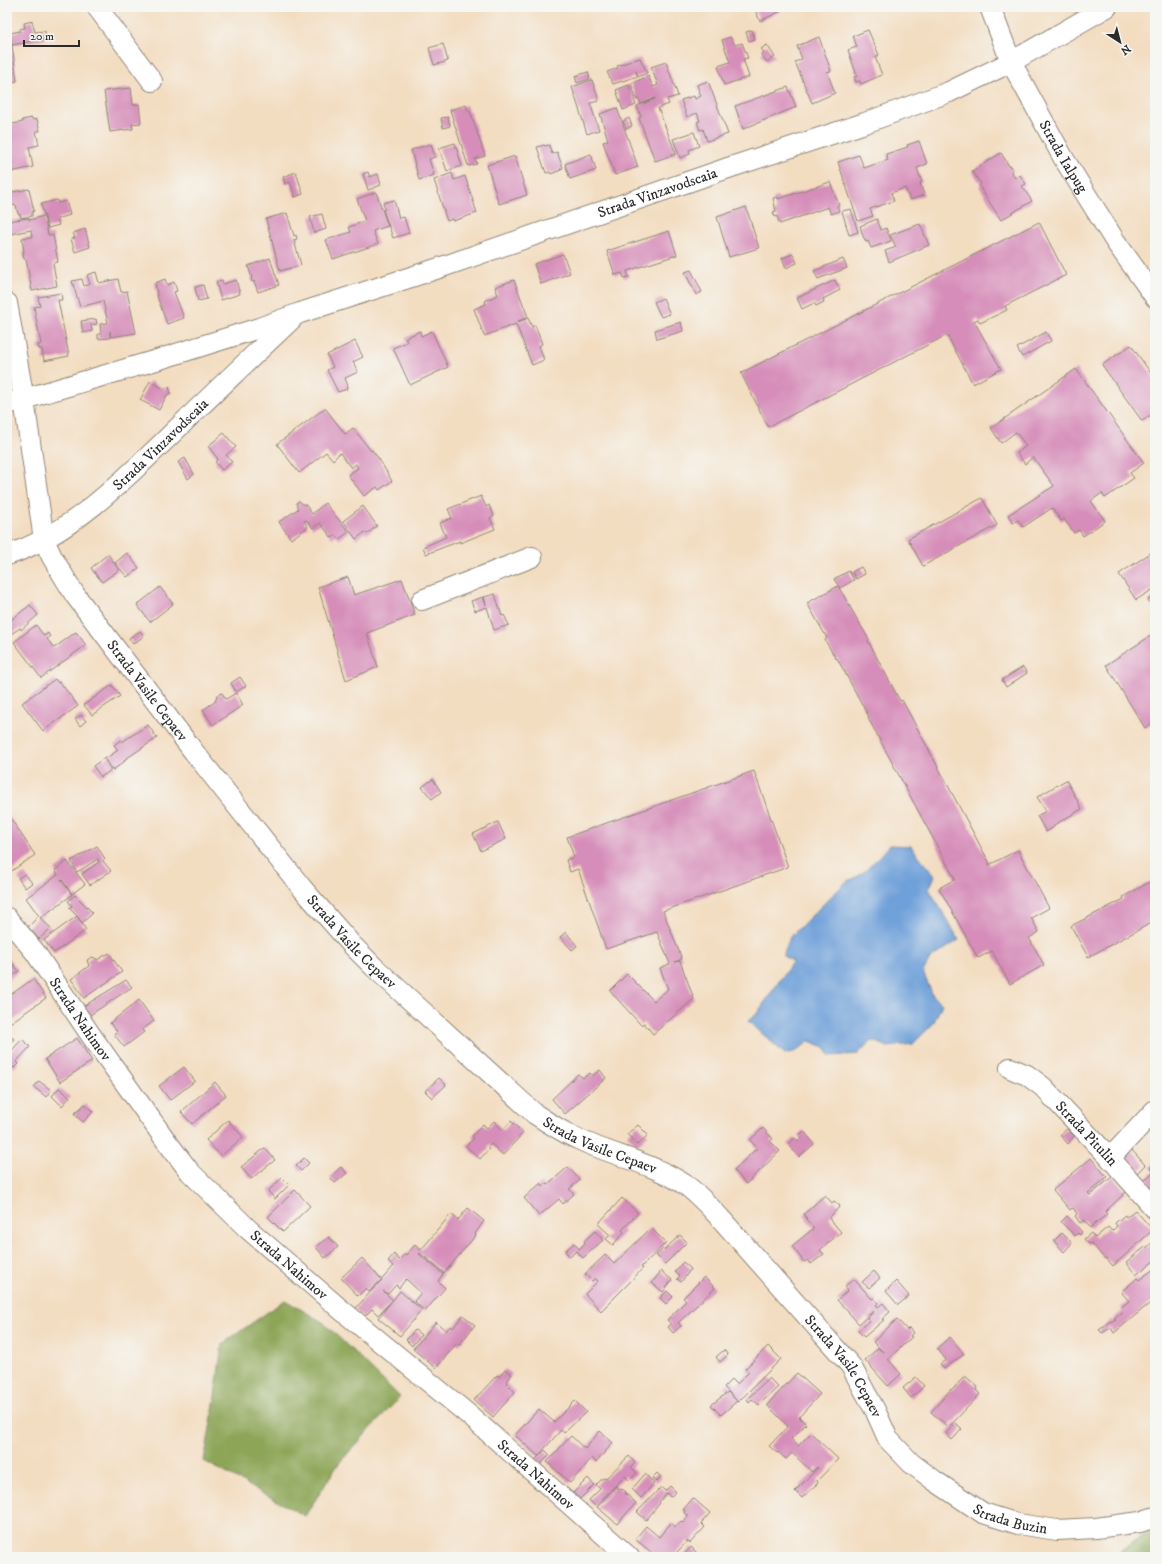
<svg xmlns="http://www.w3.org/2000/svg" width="1162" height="1564" viewBox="0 0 1162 1564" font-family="'IM FELL DW Pica',serif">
  <rect width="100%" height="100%" fill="#f6f6f2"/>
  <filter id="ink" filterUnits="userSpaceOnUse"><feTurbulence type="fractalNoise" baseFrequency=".025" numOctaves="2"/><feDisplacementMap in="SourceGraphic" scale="8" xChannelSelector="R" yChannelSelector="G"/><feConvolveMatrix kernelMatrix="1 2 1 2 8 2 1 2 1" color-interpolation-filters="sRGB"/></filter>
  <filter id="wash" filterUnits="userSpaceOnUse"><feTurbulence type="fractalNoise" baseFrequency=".012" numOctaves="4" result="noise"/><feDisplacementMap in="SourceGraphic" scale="16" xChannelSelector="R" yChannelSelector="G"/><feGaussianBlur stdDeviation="0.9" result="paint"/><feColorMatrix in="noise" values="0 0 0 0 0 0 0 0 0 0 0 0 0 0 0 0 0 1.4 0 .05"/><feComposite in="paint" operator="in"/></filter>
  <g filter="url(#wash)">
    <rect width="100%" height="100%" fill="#f3ddc1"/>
    <g fill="#8ca557" stroke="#5c6841">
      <path d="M285,1300L324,1323L400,1397L339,1463L305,1516L204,1461L213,1411L222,1344Z"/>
      <path d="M1155,1530V1557H1113L1142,1535Z"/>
    </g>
    <path fill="#6fa0d9" stroke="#4d6682" d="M889,845L911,846L935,876L929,889L959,940L930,959L923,972L933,996L942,1004L933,1024L913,1044L887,1047L877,1042L870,1041L858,1054L830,1056L825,1047L809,1041L797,1051L785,1054L748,1021L756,1015L793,961L783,956L790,937L847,881C865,876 877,858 889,845Z"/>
    <g id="blocks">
      <g fill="#d68db9">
        <path d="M756,7H779L781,11L760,21L754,8Z"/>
        <path d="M32,21L35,32L45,31L46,39L12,45L10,33L20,31V29L25,28L24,23Z"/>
        <path d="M752,30L755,39L749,41L746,32Z"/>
        <path d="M868,30L879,55L875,57L882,75L861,84L860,81L856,82L854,77L857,76L848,50L857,47L853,36Z"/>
        <path d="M730,37L735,45L742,43L748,58L743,59L749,77L724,85L718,66L730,62L722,40Z"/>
        <path d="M819,37L831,71L827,72L835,93L812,103L795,62L802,59L797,46Z"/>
        <path d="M443,44L448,61L434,65L429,48Z"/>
        <path d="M7,45H12L17,81L7,83Z"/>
        <path d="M767,45L775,57L767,62L761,54L764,52L761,49Z"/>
        <path d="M640,58L647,73L638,77L636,71L638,76L613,84L607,72L618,68L617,66Z"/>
        <path d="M666,62L678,96L667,99L669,104L658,108L676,154L655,161L639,118L641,117L637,106L655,99V98L641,104L639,99L637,100L631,84L648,76L653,87L658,85L651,67Z"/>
        <path d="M588,72L590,79L577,83L575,76Z"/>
        <path d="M592,80L599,101L590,103L599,130L587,134L572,87Z"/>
        <path d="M708,81L728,134L707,141L703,129L700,130L697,122L700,121L697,113L687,117L681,100L694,96L695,99L701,96L697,85Z"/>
        <path d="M629,85L636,105L623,110L616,90Z"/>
        <path d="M788,87L796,107L743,129L735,106Z"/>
        <path d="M131,88L133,105L139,104L141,123L132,124L133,129L110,132L104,91Z"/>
        <path d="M466,105L468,111H470L485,156L475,159L477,164L468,166L450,110Z"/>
        <path d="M617,108L638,167L615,175L603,142L608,140L600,114Z"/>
        <path d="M448,117L450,126L443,128L441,118Z"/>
        <path d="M32,118L33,120L37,119L40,131H36L39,145L29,147L33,167L11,172L10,169H8L7,164L9,163L7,153V125L23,122L22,120Z"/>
        <path d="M629,118L632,126L626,129L623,121Z"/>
        <path d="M694,132L699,146L689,150L690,154L680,158L673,139Z"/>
        <path d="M919,141L927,164L917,168L922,182L920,183L924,195L910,200L905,188L891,193L894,201L870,209L873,216L858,221L838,162L859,155L864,168L888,160L886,154L908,147L907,145Z"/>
        <path d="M455,143L462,166L447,171L439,148Z"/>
        <path d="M431,144L435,157L429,159L434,175L419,180L411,150Z"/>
        <path d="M544,145L545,146L549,145L552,154L557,152L563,168L560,169L561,170L551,174L550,172L546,173L537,147Z"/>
        <path d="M1001,153L1009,166H1010L1013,170L1011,171L1015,178L1020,175L1026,184L1022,186L1032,201L1001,220L979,186L981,184L972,171Z"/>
        <path d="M591,154L596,170L570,179L565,164Z"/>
        <path d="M515,156L527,195L499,204L487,165Z"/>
        <path d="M296,172L303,194L295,197L290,182L285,184L283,177Z"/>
        <path d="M368,172L370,177L378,174L381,185L368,190L363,174Z"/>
        <path d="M452,173L454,180L465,176L477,213L453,221L452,219L447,221L434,180Z"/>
        <path d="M830,182L839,205L837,206L839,211L831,214L828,207L780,224L777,216L775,217L773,212L776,211L773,198L778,197V199Z"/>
        <path d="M29,189L34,211L32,212V216L21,218L20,214H18L16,205L7,206V193Z"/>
        <path d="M376,192L388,226L373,231L378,244L333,259L326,240L351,232L349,227L365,221L357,199Z"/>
        <path d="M57,200L58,203L66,201L70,215L57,219L59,225L48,228L41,204Z"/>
        <path d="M394,200L399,218L404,217L409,233L393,238L383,210L385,209L383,203Z"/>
        <path d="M746,207L759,248L729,257L717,217Z"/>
        <path d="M851,209L858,232L849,235L842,211Z"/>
        <path d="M287,213L294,236L296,235L297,239L294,240L301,265L280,271L266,219Z"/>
        <path d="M322,214L326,229L314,233L310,217Z"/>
        <path d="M44,216L48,235H53L58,262L53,263L57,286L32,291L26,259H24L23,252H24L22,238L32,237L31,230L11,234L8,221L29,218V220Z"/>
        <path d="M877,219L881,230L886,228L891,241L871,248L868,241L866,242L863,236L860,226Z"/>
        <path d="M1039,222L1066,275L1005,306L1007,310L980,323L978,319L974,321L1001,369L973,384L947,335L768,427L741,373Z"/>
        <path d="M920,224L929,245L889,262L885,251L896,247L890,235Z"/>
        <path d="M85,229L90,247L75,252L71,239L75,238L73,233Z"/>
        <path d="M669,231L677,255L627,271L629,277L624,278L622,273L615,275L607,251Z"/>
        <path d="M563,254L570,273L541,284L534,264Z"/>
        <path d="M793,254L797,263L786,268L782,258Z"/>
        <path d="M270,258L279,285L258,292L254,281L252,282L251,278H252L248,266Z"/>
        <path d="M843,259L847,268L818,279L814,271Z"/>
        <path d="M691,270L702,292L696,295L685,272Z"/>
        <path d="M96,272L99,283L118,279L121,292L127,291L136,333L111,337L110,331V338L98,339V334H101L100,324L108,323L103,301L80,307L72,281L82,279L84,286L90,284L87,275Z"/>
        <path d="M165,279L167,285L174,282L177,291L174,292L184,318L167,324L158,299L155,283Z"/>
        <path d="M222,280L223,284L236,280L240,294L221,300L216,282Z"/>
        <path d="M514,280L528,317L518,321V322L528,318L532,327L535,325L542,344L539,346L544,360L532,365L516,324L484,336L474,309L486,304L485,301L498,295L495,287Z"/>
        <path d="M835,280L840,290L823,299L824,302L816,306L814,303L802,309L797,298Z"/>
        <path d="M203,285L207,299L198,301L195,287Z"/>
        <path d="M61,293L62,300H58L69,356L44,361L42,349H39L38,345L41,344L34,307L40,306L38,297Z"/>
        <path d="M663,298L670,314L661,317L654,302Z"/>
        <path d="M96,319L97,324L91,325L92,331L83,333L81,321Z"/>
        <path d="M681,322L683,331L657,339L655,330Z"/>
        <path d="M420,331L421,336L432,331L448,367L410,385L393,348L407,342L405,338Z"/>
        <path d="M1046,332L1051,341L1022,357L1017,348Z"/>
        <path d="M355,341L363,357L353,362L358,372L345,378L348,386L346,387L347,389L338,392L327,370L333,367L327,355Z"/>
        <path d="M1131,345L1155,379V412L1142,421L1102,365Z"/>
        <path d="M1076,369L1144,463L1130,473L1134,478L1105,498L1102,493L1091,501L1105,521L1083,536L1079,530L1074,533L1064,519L1061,521L1052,508L1023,527L1018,520L1013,523L1008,515L1054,486L1033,457L1025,464L1017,453L1026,446L1016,432L1001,443L991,428Z"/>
        <path d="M150,381L164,389L169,387L171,393L167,395L159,410L140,400Z"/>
        <path d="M325,408L345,434L353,428L371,451L372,450L379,459L392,481L379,490L377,487L364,496L348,475L358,468L356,464L351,468L340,453L333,460L326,452L299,473L277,444Z"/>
        <path d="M224,433L236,447L226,455L232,462L222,470L215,462L218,459L208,446Z"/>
        <path d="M185,458L194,474L188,479L178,462Z"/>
        <path d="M481,496L486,507L489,505L494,516L490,518L495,529L460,543V541L426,554L423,547L446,537L440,523L452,518L448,509Z"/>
        <path d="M982,498L997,525L923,566L908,539Z"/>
        <path d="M299,501L304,505L305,504L312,514L325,503L349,532L339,539L336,535L332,538L320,523L313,528L306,520L304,521L308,527L291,539L279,522L298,509L296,503Z"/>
        <path d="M363,506L377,526L367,534L365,532L356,539L343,521Z"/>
        <path d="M1155,550V588L1136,600L1119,574Z"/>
        <path d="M127,553L139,568L127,577L115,563Z"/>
        <path d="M108,554L119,570L102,582L91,568Z"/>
        <path d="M861,567L865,574L856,579L852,572Z"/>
        <path d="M849,571L854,580L840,588L834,579Z"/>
        <path d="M348,577L354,595L402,579L415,615L367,633L378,667L346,680L318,587Z"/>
        <path d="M838,586L869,640L868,641L900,701L902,700L989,862V865L1018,850L1049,908L1031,918L1039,932L1029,938L1044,965L1010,984L992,951L978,958L939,888L955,879L868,718L869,717L837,658L836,659L825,640L827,638L807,603Z"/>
        <path d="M160,587L173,604L150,622L137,605Z"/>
        <path d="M495,594L502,616L504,615L509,625L494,630L487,607L475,611L471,601L483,597L486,605L484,597Z"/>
        <path d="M1155,596V611L1148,600Z"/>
        <path d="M30,605L38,615L21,630L20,628L11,634L7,629V623Z"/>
        <path d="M36,625L44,636L48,633L50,637L47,639L54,648L76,632L86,645L41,678L14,642Z"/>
        <path d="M140,631L144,636L133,644L129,638Z"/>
        <path d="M1155,633V721L1145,728L1106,665Z"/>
        <path d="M1023,667L1027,673L1006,687L1002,680Z"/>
        <path d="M240,677L246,686L236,692L231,683Z"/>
        <path d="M55,679L58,683L60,682L78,706L43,731L22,703Z"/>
        <path d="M112,685L120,696L92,715L84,705Z"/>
        <path d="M222,693L226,699L236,693L243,705L213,725L203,710L216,701L215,699L217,697L216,696Z"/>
        <path d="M81,715L86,721L80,726L75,719Z"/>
        <path d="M148,725L157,738L124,760L125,761L113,770L105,759L118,750L114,745L121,740L122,742Z"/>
        <path d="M104,758L111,770L101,777L93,766Z"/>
        <path d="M754,771L788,867L663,911L682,959L675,962L680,961L694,999L653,1034L644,1023L641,1025L610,991L627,974L654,1001L668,989L660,968L670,964L657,932L606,949L578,869L570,872L566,860L574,857L567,837Z"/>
        <path d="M433,779L441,792L432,799L422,787Z"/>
        <path d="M1066,780L1082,809L1054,825V827L1046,832L1037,816L1046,811L1037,797Z"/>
        <path d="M7,813L35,855L7,874Z"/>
        <path d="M498,822L506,839L481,851L473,834Z"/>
        <path d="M97,846L105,859L103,861L111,871L90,885L82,874L99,862L98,859L77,872L71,861Z"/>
        <path d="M67,861L85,884L72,894L61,879L72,895L40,918L51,928L39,939L28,927L39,916L26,898L58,875L55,870Z"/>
        <path d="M25,874L32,883L25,888L18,878Z"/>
        <path d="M1153,880L1155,883V921L1088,957L1071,926L1124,899L1123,897Z"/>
        <path d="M75,895L93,913L82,923L77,916L86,930L54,953L44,940L77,916L69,908L72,906L68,901Z"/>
        <path d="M566,932L577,946L572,950L560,937Z"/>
        <path d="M109,953L122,972L84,998L71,979L89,966L87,960L92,957L95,958L97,960Z"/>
        <path d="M7,957L19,971L7,981Z"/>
        <path d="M33,979L46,998L7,1025V1003L10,1001L7,997Z"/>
        <path d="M126,980L132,987L90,1015L84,1006Z"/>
        <path d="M139,1000L154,1021L142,1030L144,1032L124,1047L114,1034L117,1031L110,1023Z"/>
        <path d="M7,1033L14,1039L7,1047Z"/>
        <path d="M77,1038L92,1061L60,1082L45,1059Z"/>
        <path d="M22,1039L30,1047L16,1062L18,1064L14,1068L9,1064L11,1062L8,1059L10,1057L8,1055Z"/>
        <path d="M184,1067L195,1081L170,1100L159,1086Z"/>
        <path d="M600,1070L606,1078L565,1114L552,1099L578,1074L583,1078L590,1073L592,1076Z"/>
        <path d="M439,1078L446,1085L432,1098L425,1091Z"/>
        <path d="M39,1081L51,1090L46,1097L34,1087Z"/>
        <path d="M215,1082L226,1095L192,1124L181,1112Z"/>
        <path d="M59,1088L70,1097L62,1106L52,1096Z"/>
        <path d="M85,1104L93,1112L83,1122L74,1114Z"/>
        <path d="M228,1120L243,1137L221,1156L206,1140Z"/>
        <path d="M494,1121L503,1130L511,1121L523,1133L503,1155L491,1144L487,1148L489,1149L480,1159L466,1146L474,1138L472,1136L483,1124L487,1128Z"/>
        <path d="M638,1125L648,1135L637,1145L627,1134Z"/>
        <path d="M763,1128L773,1139L770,1141L780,1151L746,1184L734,1170L757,1148L750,1140Z"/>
        <path d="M1067,1129L1074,1136L1068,1144L1060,1135Z"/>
        <path d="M804,1131L814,1144L799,1157L788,1144L795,1138L798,1141L801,1138L799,1135Z"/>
        <path d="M265,1148L275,1160L251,1179L241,1167Z"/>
        <path d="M1132,1150L1145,1165L1136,1174L1122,1159Z"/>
        <path d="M304,1158L309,1163L301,1171L296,1166Z"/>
        <path d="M1091,1158L1107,1177L1088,1193L1090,1195L1113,1176L1126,1192L1105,1212L1107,1214L1090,1228L1084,1220L1080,1223L1075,1216L1077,1214L1074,1209L1072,1208L1070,1210L1053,1190Z"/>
        <path d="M1155,1162V1194L1143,1182L1154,1171L1150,1168Z"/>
        <path d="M341,1167L347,1173L335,1183L330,1177Z"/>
        <path d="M568,1167L580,1180L569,1189L574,1194L563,1204L559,1199L539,1216L524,1198L541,1183L543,1186L547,1183L548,1184Z"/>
        <path d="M282,1178L289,1185L275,1199L268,1191Z"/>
        <path d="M295,1190L310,1206L283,1232L268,1217Z"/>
        <path d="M825,1195L832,1203L834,1201L840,1206L829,1218L841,1232L820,1250L824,1254L811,1264L808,1260L804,1262L792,1246L814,1228L806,1219H807L804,1214Z"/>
        <path d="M622,1198L638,1213L622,1230L624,1232L613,1245L606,1239L610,1235L598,1224Z"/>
        <path d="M468,1208L484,1221L475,1234L476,1235L444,1273L420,1253L419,1254L443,1274L438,1281L445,1288L425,1311L414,1301L421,1293L406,1279L399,1288L396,1285L388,1294L383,1291L393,1300L378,1315L372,1309L363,1318L355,1309L394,1266L388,1261L394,1254L399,1260L405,1254L406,1255L415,1245L421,1250L451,1214L458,1220Z"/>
        <path d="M1135,1210L1153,1230L1113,1266L1106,1258L1105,1259L1091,1243L1089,1244L1084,1239L1091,1233L1095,1238L1108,1227L1112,1231L1117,1226L1115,1223L1125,1215L1126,1217Z"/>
        <path d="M1067,1216L1082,1232L1080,1235L1078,1233L1075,1236L1061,1222Z"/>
        <path d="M651,1228L666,1243L641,1267L643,1268L630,1282L601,1311L585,1294L598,1281L595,1278L592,1281L585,1274L605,1255L614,1264Z"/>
        <path d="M595,1231L603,1240L583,1258L576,1251L570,1257L565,1251L574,1243L579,1249L585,1243L584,1241Z"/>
        <path d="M1062,1233L1072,1243L1064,1252L1054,1241Z"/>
        <path d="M680,1235L687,1242L665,1264L656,1255L663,1249L664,1250Z"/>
        <path d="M329,1237L338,1247L325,1258L316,1247Z"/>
        <path d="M1152,1243L1155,1248V1260L1136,1275L1126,1262L1145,1247L1146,1248Z"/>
        <path d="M362,1258L382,1280L369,1292L366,1288L358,1296L341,1278Z"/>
        <path d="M683,1262L691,1269L681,1282L677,1279L680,1276L675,1272Z"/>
        <path d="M1155,1268V1299L1114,1333L1111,1328L1102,1333L1099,1330L1110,1321L1111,1322L1116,1319L1114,1318L1123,1311L1120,1308L1129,1301L1121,1292L1137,1278L1139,1280Z"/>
        <path d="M661,1271L672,1280L663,1292L652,1283Z"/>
        <path d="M874,1271L880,1278L869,1288L862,1282Z"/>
        <path d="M704,1277L715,1288L678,1323L681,1326L673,1333L668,1327L671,1324L667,1320L686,1301L683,1298Z"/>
        <path d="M854,1279L872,1299L874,1298L878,1303L876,1305L878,1307L883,1303L890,1312L882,1319L884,1320L864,1337L858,1331L870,1321L867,1318L874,1312L873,1311L859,1324L837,1300L848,1290L845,1286Z"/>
        <path d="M896,1281L909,1296L898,1305L886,1291Z"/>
        <path d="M400,1291L422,1310L400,1336L378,1318Z"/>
        <path d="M667,1291L673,1297L666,1304L660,1298Z"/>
        <path d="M463,1315L475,1325L459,1345L457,1343L436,1368L413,1349L436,1322L446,1331L450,1326L453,1328Z"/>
        <path d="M897,1319L907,1330L909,1328L913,1333L910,1336L912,1337L888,1359L901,1374L888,1386L865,1360L878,1348L884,1353L873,1342Z"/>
        <path d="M415,1330L421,1335L412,1346L406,1340Z"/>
        <path d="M950,1337L964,1354L944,1369L940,1364L946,1360L937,1348Z"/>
        <path d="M768,1346L781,1359L738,1402L724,1387L732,1379L737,1384L749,1372L745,1369Z"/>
        <path d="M724,1350L728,1355L720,1362L716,1357Z"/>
        <path d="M505,1369L512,1374L506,1383L515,1392L493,1417L474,1400L497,1375L499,1377Z"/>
        <path d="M797,1373L820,1394L799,1417L806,1424L791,1439L798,1446L811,1433L838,1459L817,1481L818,1483L802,1498L795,1491L818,1468L817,1467L812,1472L792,1453L786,1459L778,1452L777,1453L769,1446L788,1426L767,1405Z"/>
        <path d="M965,1376L978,1387L976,1390L980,1394L949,1427L931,1412L951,1389L952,1390Z"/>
        <path d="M916,1377L924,1386L911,1398L903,1388Z"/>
        <path d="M769,1378L778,1387L759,1405L752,1399L749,1402L747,1399Z"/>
        <path d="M728,1392L737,1401L721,1415L711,1405Z"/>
        <path d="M575,1401L586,1412L564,1433L561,1430L538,1456L515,1435L539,1409L554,1422Z"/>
        <path d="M956,1423L962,1429L952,1440L946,1433Z"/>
        <path d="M600,1431L613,1443L596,1462L592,1458L570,1483L547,1462L571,1436L585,1449Z"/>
        <path d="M545,1450L550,1455L540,1465L535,1460Z"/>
        <path d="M629,1456L635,1463L631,1467L637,1473L629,1480L625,1476L595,1506L589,1500L600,1489L596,1485L603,1478L605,1479Z"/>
        <path d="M657,1473L661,1477L656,1482L652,1478Z"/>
        <path d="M645,1474L654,1483L641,1498L632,1489Z"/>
        <path d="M588,1478L594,1485L580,1499L573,1493Z"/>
        <path d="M616,1486L621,1490L622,1489L626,1492L625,1493L636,1503L617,1524L597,1507Z"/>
        <path d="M670,1486L676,1492L670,1497L667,1493L659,1502L660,1503L646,1520L637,1512L661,1487L665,1491Z"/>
        <path d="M693,1498L710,1513L701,1523L705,1527L690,1543L687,1541L673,1557H657L635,1539L646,1526L659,1537L671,1523L676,1527L681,1521L683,1523L688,1516L684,1513L685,1511L683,1510Z"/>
        <path d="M691,1547L699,1555L697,1557H682Z"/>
      </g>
    </g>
  </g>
  <g filter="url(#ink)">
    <use href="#blocks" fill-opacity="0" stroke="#8f8476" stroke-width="1"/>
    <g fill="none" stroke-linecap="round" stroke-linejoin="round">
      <g stroke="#8f8476" stroke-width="22">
        <g id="minor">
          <path d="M97,7L152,81"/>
          <path id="s1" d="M990,7L1011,62L1064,159L1115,241L1155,297"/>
          <path id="s2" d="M7,303L24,400L44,540L52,557L75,595L194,752L302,888L352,945L374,967L535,1114C550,1124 564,1133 580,1140C615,1156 655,1164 687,1186C700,1196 711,1208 722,1220L851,1366L875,1410L888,1439L911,1463L935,1481L983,1513L1018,1524L1057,1530L1096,1528L1140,1522L1155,1517"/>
          <path id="s3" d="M7,404L160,359L259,328L300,313L439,268L728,168L865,123L949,92L1011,62L1107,7"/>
          <path id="s4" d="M7,555C73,535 136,468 185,421C220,387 256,353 292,319"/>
          <path d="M422,600L532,557"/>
          <path id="s5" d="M7,918L35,952L90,1034L167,1142L190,1172L248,1229L339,1308L469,1415L629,1557"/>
          <path id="s6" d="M1010,1068L1027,1075L1043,1087L1110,1158L1155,1209"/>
          <path d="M1110,1158L1155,1110"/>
        </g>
      </g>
      <use href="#minor" stroke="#fff" stroke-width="20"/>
    </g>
  </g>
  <g text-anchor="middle" stroke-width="3" stroke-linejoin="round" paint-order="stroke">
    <g font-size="15" fill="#2b2b2b" stroke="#f6f6f2">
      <text dy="5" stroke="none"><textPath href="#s1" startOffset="167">Strada Ialpug</textPath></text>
      <text dy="5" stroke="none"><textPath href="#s3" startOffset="684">Strada Vinzavodscaia</textPath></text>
      <text dy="5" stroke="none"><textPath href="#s4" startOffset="191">Strada Vinzavodscaia</textPath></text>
      <text dy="5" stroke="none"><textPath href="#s2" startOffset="423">Strada Vasile Cepaev</textPath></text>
      <text dy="5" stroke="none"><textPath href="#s2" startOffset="747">Strada Vasile Cepaev</textPath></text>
      <text dy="5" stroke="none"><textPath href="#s5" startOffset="125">Strada Nahimov</textPath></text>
      <text dy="5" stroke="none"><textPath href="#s6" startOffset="102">Strada Pitulin</textPath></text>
      <text dy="5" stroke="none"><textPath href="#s2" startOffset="1071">Strada Vasile Cepaev</textPath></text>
      <text dy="5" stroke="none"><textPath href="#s5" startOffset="449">Strada Nahimov</textPath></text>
      <text dy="5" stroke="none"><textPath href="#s2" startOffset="1407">Strada Vasile Cepaev</textPath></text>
      <text dy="5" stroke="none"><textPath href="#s5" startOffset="773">Strada Nahimov</textPath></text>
      <text dy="5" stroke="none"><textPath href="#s2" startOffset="1642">Strada Buzin</textPath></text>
    </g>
  </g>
  <rect width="1162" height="1564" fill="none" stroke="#f6f6f2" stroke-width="24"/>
  <g transform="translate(1120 42) rotate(144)" stroke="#f6f6f2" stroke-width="3" paint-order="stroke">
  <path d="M0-3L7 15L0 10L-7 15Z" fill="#2b2b2b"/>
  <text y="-6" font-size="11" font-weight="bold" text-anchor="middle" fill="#2b2b2b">N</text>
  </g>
  <path d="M24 40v6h55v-6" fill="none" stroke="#2b2b2b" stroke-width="2"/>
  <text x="30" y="40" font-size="12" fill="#2b2b2b" stroke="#f6f6f2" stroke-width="3" paint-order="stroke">20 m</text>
</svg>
